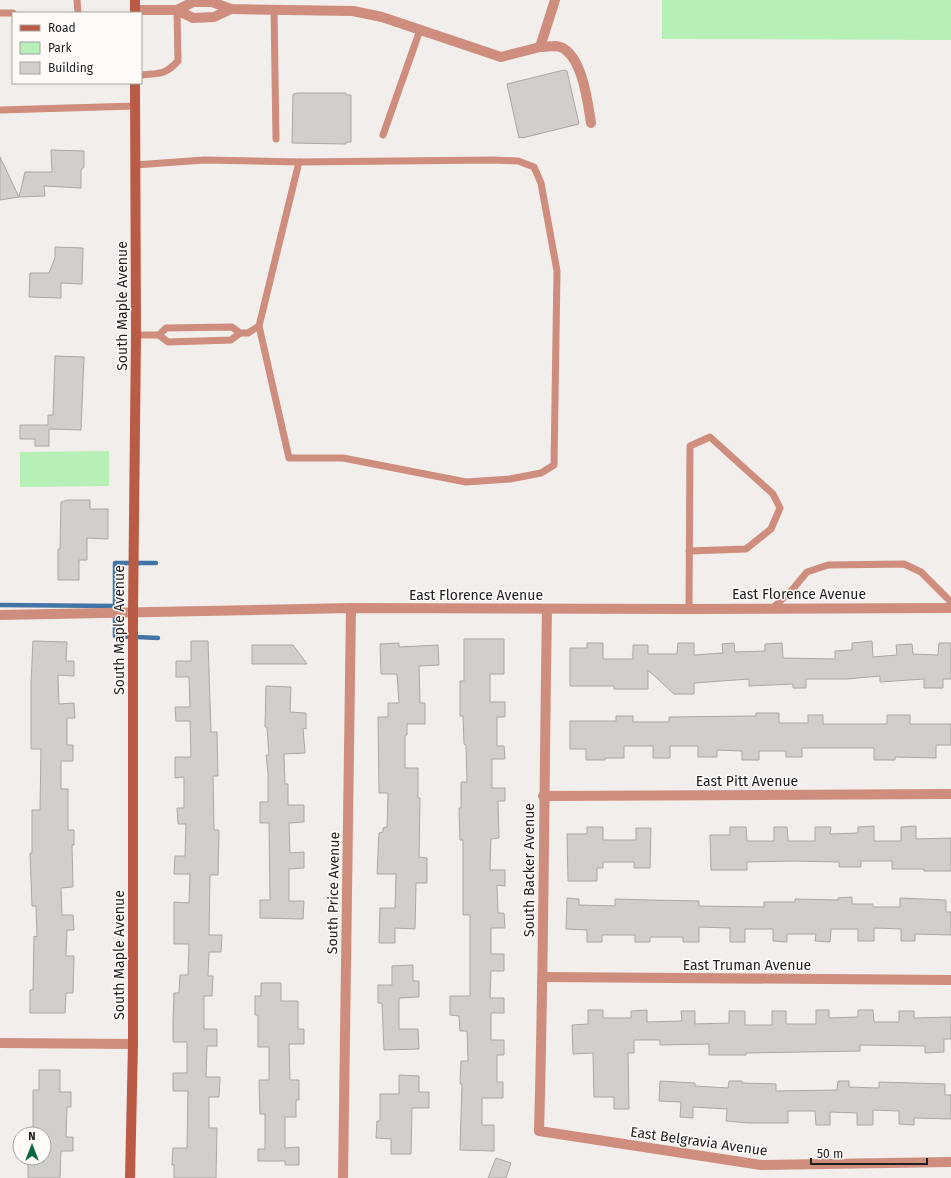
<svg xmlns="http://www.w3.org/2000/svg" width="951" height="1178" viewBox="0 0 951 1178" font-family="'Fira Sans',sans-serif">
  <rect width="100%" height="100%" fill="#f1eeec"/>
  <g fill="#b7f0b7">
    <path d="M662,0H951V40L662,39Z"/>
    <path d="M109,451V486L20,487V452Z"/>
  </g>
  <g fill="none" stroke-linecap="round" stroke-linejoin="round">
    <g stroke="#4275a6" stroke-width="4.5">
      <path d="M0,605L115,606V563H156"/>
      <path d="M115,612V636L158,638"/>
    </g>
  </g>
  <g fill="#d2cecc" stroke="#aaa7a5">
    <path d="M564,70L567,71L579,124L522,138V137L519,138L507,84Z"/>
    <path d="M298,93H346V95H351V142H346V144L292,143L293,94Z"/>
    <path d="M51,150L84,151V167L81,170V188L44,186L45,196L19,197L25,172H52Z"/>
    <path d="M0,157L19,197L0,200Z"/>
    <path d="M55,247L83,248L82,284L61,283V298L29,297L30,273H49L55,258Z"/>
    <path d="M55,356L84,357L81,430L49,429V446H35V439H20V425H48V415H53Z"/>
    <path d="M68,500H90V509H108V539L87,538V560H79V580H58V549H60L61,502Z"/>
    <path d="M464,639H504V674H490V702H505V717H497V746H504L505,759H492V788H505V801H498L499,838L491,839L490,870H505V886L497,885L498,913H504L505,928H491V954H504V971H491L490,998H504V1013H491V1040H504V1055H497V1082H503V1098H482V1125H494V1151L460,1150L462,1084H460L461,1061H468L467,1031H460L459,1016L450,1015V996H470V915H463V840H460L459,808H461V782H467L466,745L464,744L463,716H460V681H464Z"/>
    <path d="M33,641L67,642L66,661H74V676L58,675L59,704L74,703L75,718H67V745H73V761H61V789H68V830H74V845H72L73,887L61,888L62,915H73L74,930H67L66,956H74L73,993H66L65,1013H30V990H33L34,936L37,937L36,906H32L30,853H32V810H40L41,749H31V683Z"/>
    <path d="M191,641H208L211,732H217L218,776H213L214,830H219L218,875H210L209,935H222L221,952H209L208,976H213L212,996H204V1029H217V1046H207L206,1077H220L219,1097H209V1128H217L216,1178H174V1165H172L173,1148H187L188,1091H173V1073H187V1042H173V1024L174,993H179L180,975H188L189,944H174V902L189,903L190,874H174L175,856H185L186,824H178L177,808H184V777L175,778V757H191L190,721H176L175,707H190L189,677H176V661H191Z"/>
    <path d="M872,641L873,657L897,655L896,645L912,644L913,654L938,655L939,643H951V679H943V688H924V679L880,682V676L847,679H806V688H793V684L749,686V679L694,683V694H674L648,670V689H614V686H570V648H587V643H603V659H633V656L632,654H633V645H648V654H677L678,643H694V655L723,653L722,644L734,643L735,652L765,651V644L782,643L783,658L835,659V651L852,650V643Z"/>
    <path d="M399,643V647L438,645L439,665L419,666L420,703H425V724H407V735H405V768H418V798H420L419,857L427,858V883H416L415,929L395,928V943H379L380,908H395L396,874H377L379,833L383,832V828L387,827L388,793H379L378,717H388V703H399L397,674H381L380,644Z"/>
    <path d="M252,645H293L307,664H252Z"/>
    <path d="M266,686L291,687L290,712L306,713V729L303,728L305,753L284,754L285,784H288V805H304V822L289,823L290,853L304,852V868L289,869V901H304L303,919L260,918V900H270L269,823H260V802H268V772L266,755H269L267,727H265Z"/>
    <path d="M756,713H779V723H808V715H823V724H887V715H910V724H951V745H936V758L895,757V760H874V748H802V757H786V751H759V760H742V751L717,750V757H698V746H670V758H653V746H624V758H605V760H586V749H570V721H616V716H633V722H669V717L756,716Z"/>
    <path d="M874,826V841H901V827L916,826V839L951,838V871H924V869H892V861H861V867H839V862L795,861L747,862V870H711L710,835H730V827H746L747,841H774V827H787L788,841H815V827H831L830,834L858,833V827Z"/>
    <path d="M587,827H603V840H636V828H651L650,868H634V862H603V868H597V881H568L567,834H587Z"/>
    <path d="M852,897V904H873V907H900V898L946,900V912H951V935L915,934V941H901V929L874,928V941H858V929H831L830,942L815,941L816,934H787V942L773,941V929H745V942H730V928L699,927V942H683V937H650V942H635V935H602V942H587V930L566,929L567,898L579,899V905L615,906V899L650,900L699,901V906L764,907V902H795V899L838,900V898Z"/>
    <path d="M413,965V981H419V997L399,998V1029H418L419,1049L384,1050L382,1003H378V985H392V966Z"/>
    <path d="M261,983H281V1001H298V1029H304V1044H289L290,1080H299V1100H296V1117H285V1148L299,1147V1165H285V1161H258V1149H265V1114H260L259,1080H269V1047H258V1015H255V996H261Z"/>
    <path d="M588,1010H603V1018H631V1011L647,1010V1022L682,1021L681,1011H695V1024L729,1023V1011H745V1025H772V1011H786V1024H816V1010H829V1018L858,1017V1010H873L874,1022H899V1011H914V1018L951,1017V1039H944V1052L925,1053V1046L860,1045V1051L746,1053V1055H709V1044L660,1045V1040H634V1053H628L629,1109H614V1097H594L593,1053L573,1054L572,1025L588,1024Z"/>
    <path d="M39,1070H60V1092H71V1107H67L66,1137H73V1151H61L60,1178H28V1162H44V1134H33V1090H39Z"/>
    <path d="M399,1075L419,1076V1092H429V1108H412L411,1154H391V1139L376,1138L377,1121H380V1094H399Z"/>
    <path d="M660,1081L695,1083V1086L728,1088L729,1081H742V1083L776,1084V1091L837,1090L838,1081H849V1087L879,1088V1082L945,1084V1095H951V1119L914,1118V1125L899,1124V1111L873,1110V1125H857V1113L830,1112V1125H816L815,1111H788V1123H748L726,1121L727,1109L693,1107V1118L680,1117L681,1102L659,1101Z"/>
    <path d="M496,1158L511,1163L506,1178H488Z"/>
  </g>
  <g fill="none" stroke-linecap="round" stroke-linejoin="round">
    <g stroke="#cf8d7d" stroke-width="7">
      <path d="M77,0L78,13"/>
      <path d="M274,10L276,139"/>
      <path d="M0,13H13"/>
      <path d="M141,75C160,73 165,75 178,61L177,10"/>
      <path d="M0,110L135,106"/>
      <path d="M383,135L420,30"/>
      <path d="M135,165L204,160L299,162L493,160L518,161L534,167L541,183L557,271L554,465L541,473L510,479L466,482L343,458H289L259,326"/>
      <path d="M136,335H159L168,342L231,340L240,333H248L259,326L299,162"/>
      <path d="M159,335L166,328L232,327L240,333"/>
      <path d="M773,608L792,590L807,572L828,565L904,564L921,572L951,602"/>
      <path d="M689,609L690,446L710,437L773,494L780,508L771,529L746,549L689,551"/>
    </g>
    <g stroke="#cf8d7d" stroke-width="10">
      <path d="M135,10H177L193,2H212L231,9L353,11L382,17L501,57L540,47L555,0"/>
      <path d="M177,10L193,18L214,17L231,9"/>
      <path d="M540,47C545,47 551,46 556,46C582,49 588,104 591,123"/>
      <path d="M547,609C544,783 544,957 539,1131L761,1165L951,1162"/>
      <path d="M0,615L351,608L689,609L951,608"/>
      <path d="M543,796L951,794"/>
      <path d="M543,977L951,980"/>
      <path d="M0,1043L133,1044"/>
      <path d="M343,1178L351,608"/>
    </g>
    <g stroke="#ba5b45" stroke-width="10">
      <path d="M135,0V13"/>
      <path d="M130,1178L133,1044V612L136,335L135,83"/>
    </g>
  </g>
  <g text-anchor="middle" stroke-width="3" stroke-linejoin="round" paint-order="stroke">
    <g font-size="14" fill="#21201f" stroke="#fffbf9">
      <text transform="translate(122 306) rotate(-90)" y="5">South Maple Avenue</text>
      <text x="799" y="599">East Florence Avenue</text>
      <text x="476" y="600">East Florence Avenue</text>
      <text transform="translate(119 630) rotate(-90)" y="5">South Maple Avenue</text>
      <text x="747" y="786">East Pitt Avenue</text>
      <text transform="translate(529 870) rotate(-90)" y="5">South Backer Avenue</text>
      <text transform="translate(333 893) rotate(-89)" y="5">South Price Avenue</text>
      <text transform="translate(119 955) rotate(-90)" y="5">South Maple Avenue</text>
      <text x="747" y="970">East Truman Avenue</text>
      <text transform="translate(699 1141) rotate(8)" y="5">East Belgravia Avenue</text>
    </g>
  </g>
  <rect x="12" y="12" width="130" height="72" fill="#fffbf9" stroke="#a6a3a2"/>
  <rect x="20" y="25" width="20" height="6" fill="#ba5b45" stroke="#a6a3a2"/>
  <text x="48" y="32" font-size="12" fill="#21201f">Road</text>
  <rect x="20" y="42" width="20" height="12" fill="#b7f0b7" stroke="#a6a3a2"/>
  <text x="48" y="52" font-size="12" fill="#21201f">Park</text>
  <rect x="20" y="62" width="20" height="12" fill="#d2cecc" stroke="#a6a3a2"/>
  <text x="48" y="72" font-size="12" fill="#21201f">Building</text>
  <g transform="translate(32 1146)"><circle r="19" fill="#fffbf9" stroke="#a6a3a2"/>
  <path d="M0-3L7 15L0 10L-7 15Z" fill="#03683c"/>
  <text y="-6" font-size="11" font-weight="bold" text-anchor="middle" fill="#21201f">N</text>
  </g>
  <path d="M811 1158v6h116v-6" fill="none" stroke="#21201f" stroke-width="2"/>
  <text x="817" y="1158" font-size="12" fill="#21201f" stroke="#fffbf9" stroke-width="3" paint-order="stroke">50 m</text>
</svg>
